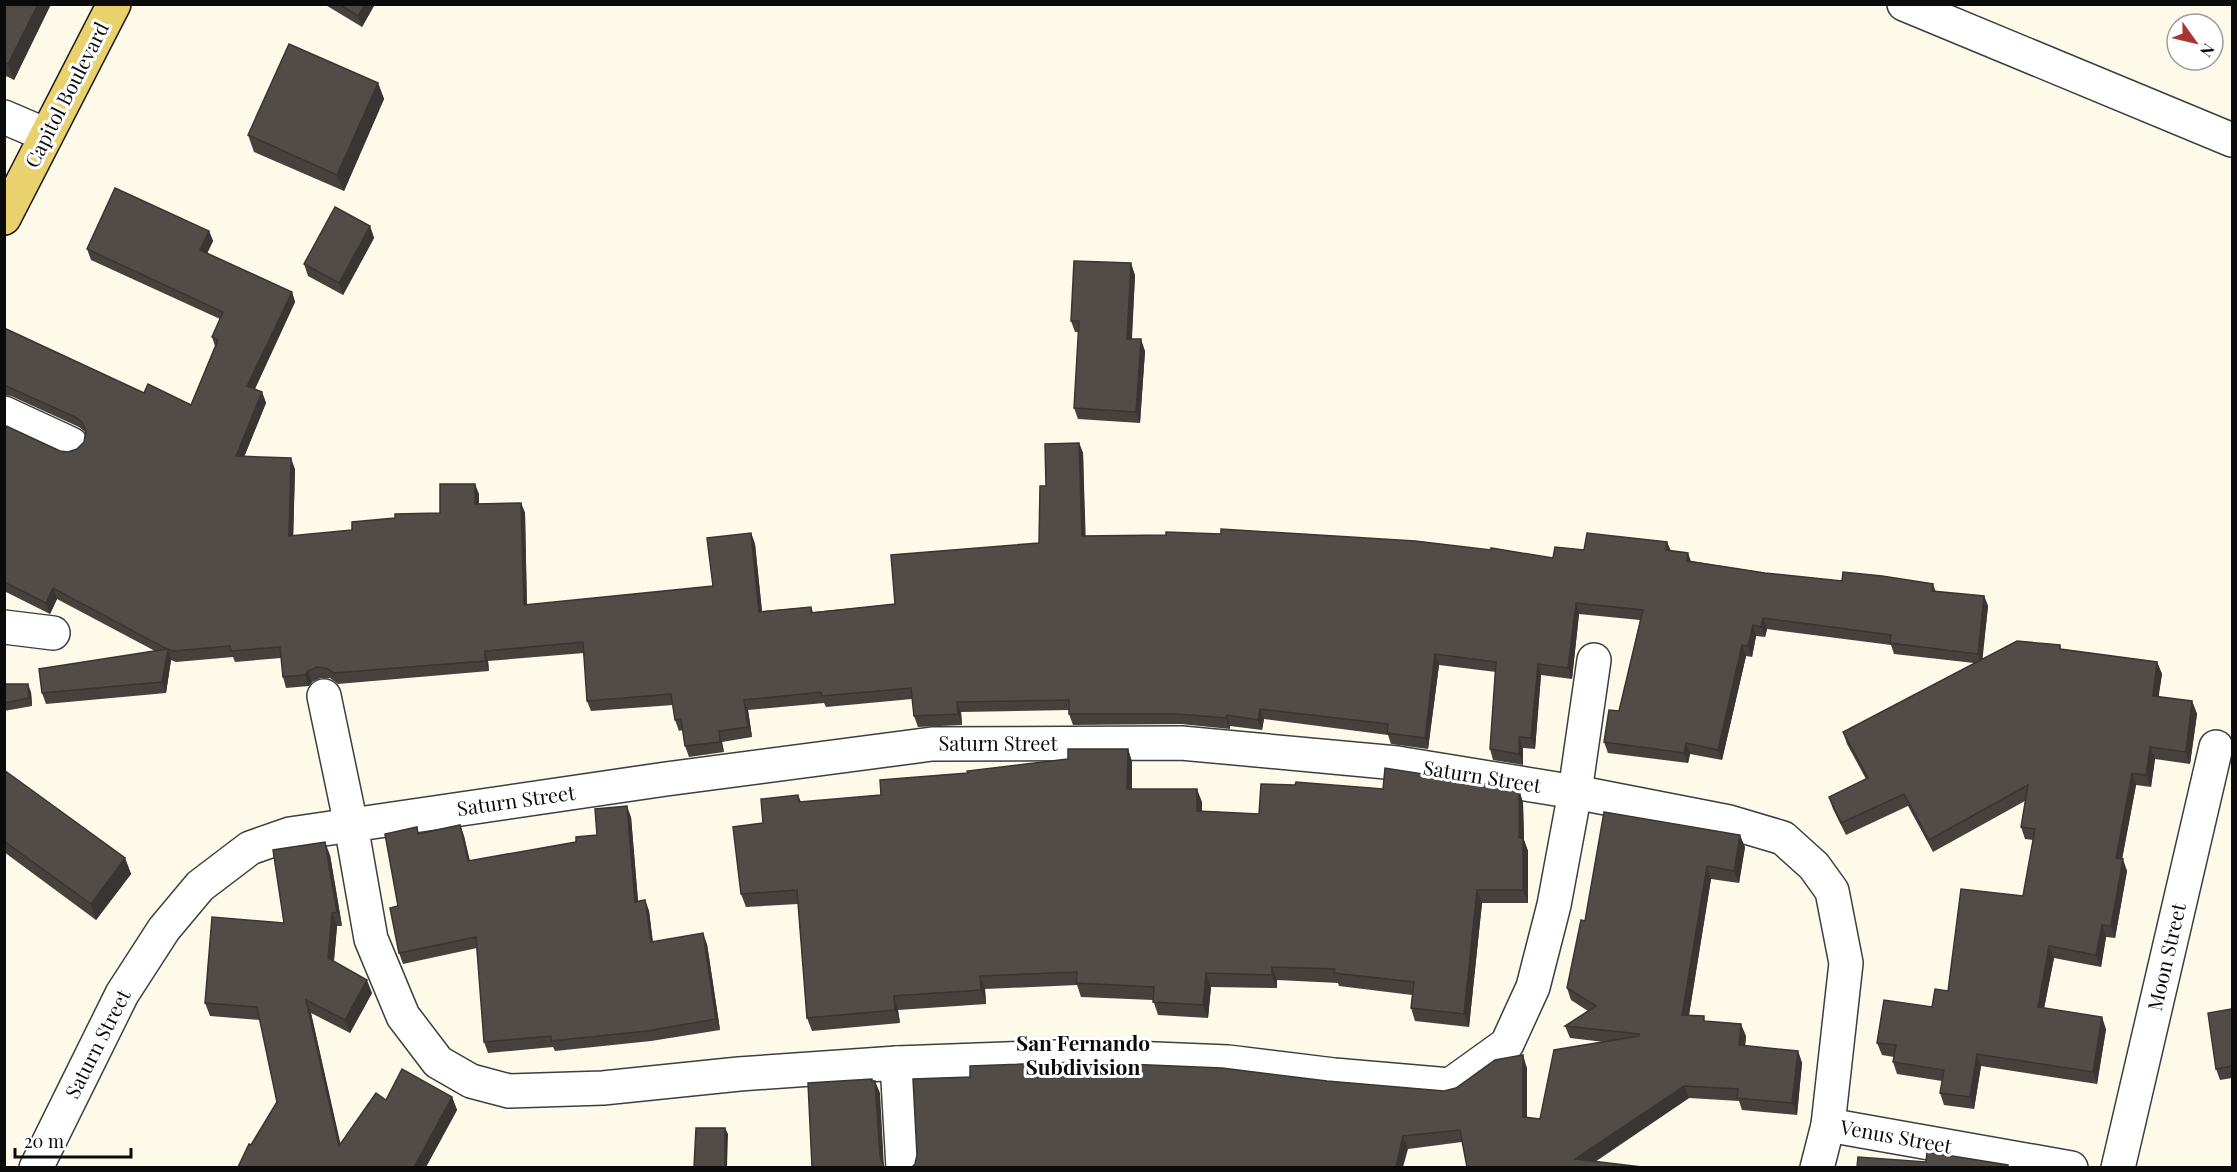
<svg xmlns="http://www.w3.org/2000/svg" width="2237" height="1172" viewBox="0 0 2237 1172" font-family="'Playfair Display',serif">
  <rect width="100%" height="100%" fill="#fdfaea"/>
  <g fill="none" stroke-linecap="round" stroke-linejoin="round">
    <g stroke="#3e3e3e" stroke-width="36">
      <g id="minor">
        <path d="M1904,4L2232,140"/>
        <path d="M4,117L46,135"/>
        <path d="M4,413L71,444"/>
        <path d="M4,627L53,633"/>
        <path d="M324,696L351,825L371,939L403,1016L438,1062L471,1081L509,1091L603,1088L739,1074L897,1063L1083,1056L1228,1062L1334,1075L1450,1085L1507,1044L1533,987L1554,905L1575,792L1594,660"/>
        <path d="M897,1063L903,1168"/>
        <path d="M1828,1125L2071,1168"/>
        <path d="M36,1168L122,994L164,929L200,886L250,848L290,834L666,779L932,744L1181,743L1397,763L1575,792L1729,822L1783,838L1814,866L1832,891L1846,963L1828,1125L1817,1168"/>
        <path d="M2118,1168L2216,747"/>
      </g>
    </g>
    <g stroke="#1c1c1c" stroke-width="36">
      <path id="major" d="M4,218L114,4"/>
    </g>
    <use href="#minor" stroke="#fff" stroke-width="33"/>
    <use href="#major" stroke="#e9d16e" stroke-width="33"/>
  </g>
  <g fill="#47413e">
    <path d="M4,4H51L14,80L4,75Z"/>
    <path d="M324,4H375L362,27Z"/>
    <path d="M378,83L384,99L344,191L254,152L248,135Z"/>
    <path d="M370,226L374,238L343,295L308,276L304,264Z"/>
    <path d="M209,231L213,241L207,253L292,292L295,302L255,389L262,392L266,403L244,457L295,469L293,536L352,530L440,513L479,494V504L521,503L525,513L527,605L713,586L751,533L755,544L762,611L811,607L813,612L895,604L1039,543L1046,486L1079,443L1083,453L1085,536L1553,558L1584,550L1667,542L1671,551L1691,561L1765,573L1842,581L1933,584L1936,592L1984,596L1988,606L1982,659L2060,645L2061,649L2157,662L2162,674L2158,697L2192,701L2197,714L2190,764L2155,759L2151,787L2136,785L2122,859L2127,871L2115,938L2106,937L2101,967L2054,958L2044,1008L2106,1029L2097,1084L1981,1066L1974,1109L1944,1105L1940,1093L1942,1081L1897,1074L1893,1062L1894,1057L1882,1055L1877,1043L1932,1007L1948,991L2023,896L2033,840L2025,839L2021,827L2025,801L1933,852L1908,806L1846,835L1833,809L1829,797L1866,779L1847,744L1843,732L1974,663L1894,654L1891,645L1767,629L1765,637L1756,636L1752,657L1746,656L1722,760L1690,754L1688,763L1608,753L1604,742L1619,711L1640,620L1579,614L1572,679L1541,675L1535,749L1523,748V765L1493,760L1490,749L1496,672L1439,665L1428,749L1391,744L1388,735L1264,719L1262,730L1230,726V729L1181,724L1073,725L1069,714V710L961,712L962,725L918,727L914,716L912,699L826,707L824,703L748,710L752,737L722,742L724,752L689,757L685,746L683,730L679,731L675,720L673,705L591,711L587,701L584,653L488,661L489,671L338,684L330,678H321L312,682L309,686L286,688L283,677L281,658L235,662L233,657L176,662L171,660L166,693L46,704L42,693L155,651L57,599L50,614L4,591V425L60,451L68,452L77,449L84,442L85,432L79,427L11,396L4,395V328L144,393L191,405L215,346L212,337L220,319L91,260L87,249Z"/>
    <path d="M1135,275L1132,339L1145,351L1140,423L1078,419L1074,408L1079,332H1075L1071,321Z"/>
    <path d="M4,684L31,692L32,706L4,711Z"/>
    <path d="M1128,749L1132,762V789L1202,802V811L1259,814L1383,789H1519L1523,803L1524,840L1528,851V903H1482L1469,1027L1415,1021L1411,1008L1412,995L1339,986L1338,983L1277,980V988L1211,987L1208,1018L1158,1015L1153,1000L1081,997L1077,985L985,989L986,1004L898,1010L900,1023L812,1031L807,1018L798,904L746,907L741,894L763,823L798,795L801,802L881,795L968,773L1068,759Z"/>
    <path d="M4,770L125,858L131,874L96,920L4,852Z"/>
    <path d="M631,817L638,901L645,900L649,911L653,942L707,944L720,1030L651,1041L555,1051L553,1047L488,1053L484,1042L477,948L403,964L399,953L419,834L460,825L464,836L470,861L576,842L597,835Z"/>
    <path d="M1745,847L1739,883L1711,879L1689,1015L1746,1036L1745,1046L1798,1051L1802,1063L1797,1115L1742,1110L1739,1101L1689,1098L1595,1162L1467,1167L1462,1142L1408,1149L1327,1081L1444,1091L1527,1068V1118L1540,1119L1604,1042L1570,1038L1565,1026L1588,1011L1571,1000L1567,988L1585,921Z"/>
    <path d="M330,855L342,926H337L334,961L372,993L350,1033L311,1013L340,1144L386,1100L452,1097L457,1110L426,1167L251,1145L277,1102L260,1020L210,1016L205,1003L284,923Z"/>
    <path d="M2232,1009V1078L2220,1080L2216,1069Z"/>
  </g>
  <g fill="#393532">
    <path d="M38,4H51L14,80L8,64Z"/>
    <path d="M365,4H375L362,27L358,16Z"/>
    <path d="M378,83L384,99L344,191L337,175Z"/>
    <path d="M370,226L374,238L343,295L339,283Z"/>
    <path d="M209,231L213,241L204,260L200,250Z"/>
    <path d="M1131,263L1135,275L1131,350L1127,339Z"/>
    <path d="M292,292L295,302L251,397L247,386Z"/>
    <path d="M1141,339L1145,351L1140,423L1136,412Z"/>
    <path d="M262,392L266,403L240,467L236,456Z"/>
    <path d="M1079,443L1083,453L1086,547L1082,536Z"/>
    <path d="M291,458L295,469L293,547L289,536Z"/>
    <path d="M475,484L479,494V515L475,504Z"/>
    <path d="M521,503L525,513L527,616L524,605Z"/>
    <path d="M751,533L755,544L763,622L759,612Z"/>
    <path d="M1667,542L1671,553L1666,550Z"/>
    <path d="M1688,553L1692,564L1687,561Z"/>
    <path d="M53,588L57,599L50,614L46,603Z"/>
    <path d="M1984,596L1988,606L1982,664L1978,654Z"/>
    <path d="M1576,603L1579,614L1572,679L1568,668Z"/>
    <path d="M1763,618L1767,629L1765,637L1761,627Z"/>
    <path d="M1753,625L1756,636L1752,657L1748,646Z"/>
    <path d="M1742,645L1746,656L1722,760L1718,750Z"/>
    <path d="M168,649L171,660L166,693L162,682Z"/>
    <path d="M485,651L488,661L489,671L485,661Z"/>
    <path d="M1435,654L1439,665L1428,749L1425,738Z"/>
    <path d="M2157,662L2162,674L2157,708L2153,696Z"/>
    <path d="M1538,664L1541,675L1535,749L1531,738Z"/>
    <path d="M308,671L312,682L309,686L305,675Z"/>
    <path d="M28,684L31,692L32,706L29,698Z"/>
    <path d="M744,700L748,710L752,737L748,727Z"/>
    <path d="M2192,701L2197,714L2190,764L2186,752Z"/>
    <path d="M957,702L961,712L962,725L958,714Z"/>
    <path d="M1260,709L1264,719L1262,730L1258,720Z"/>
    <path d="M1227,715L1230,726V729L1226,718Z"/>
    <path d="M719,731L722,742L724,752L720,742Z"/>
    <path d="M1519,737L1523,748V765L1519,754Z"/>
    <path d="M1686,743L1690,754L1688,763L1684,753Z"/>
    <path d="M2150,747L2155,759L2151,787L2146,775Z"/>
    <path d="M1128,749L1132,762V802L1127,789Z"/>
    <path d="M2132,773L2136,785L2120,870L2116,858Z"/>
    <path d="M1197,789L1202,802V824L1197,811Z"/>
    <path d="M1519,789L1523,803L1524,840L1528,851V903L1523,890L1519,838Z"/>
    <path d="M627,806L631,817L639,913L635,902Z"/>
    <path d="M460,825L464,836L472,872L468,861Z"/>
    <path d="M1740,835L1745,847L1739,883L1734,871Z"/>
    <path d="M325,842L330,855L342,926L337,912Z"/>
    <path d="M125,858L131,874L96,920L91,904Z"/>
    <path d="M2123,859L2127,871L2115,938L2111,926Z"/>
    <path d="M1707,866L1711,879L1687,1027L1682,1015Z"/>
    <path d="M1477,890L1482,903L1469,1027L1464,1014Z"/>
    <path d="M645,900L649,911L654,953L651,942Z"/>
    <path d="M332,913L337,926L333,971L328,958Z"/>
    <path d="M2102,925L2106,937L2101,967L2096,955Z"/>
    <path d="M703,933L707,944L720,1030L716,1019Z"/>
    <path d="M2049,946L2054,958L2042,1019L2038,1007Z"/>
    <path d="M1272,967L1277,980V988L1272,975Z"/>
    <path d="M1206,973L1211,987L1208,1018L1203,1005Z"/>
    <path d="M980,976L985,989L986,1004L981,990Z"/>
    <path d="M367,980L372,993L350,1033L345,1020Z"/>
    <path d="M894,996L898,1010L900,1023L895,1010Z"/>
    <path d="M306,1000L311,1013L344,1159L339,1146Z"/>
    <path d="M2102,1017L2106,1029L2097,1084L2093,1072Z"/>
    <path d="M1741,1024L1746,1036L1744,1057L1739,1045Z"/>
    <path d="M1798,1051L1802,1063L1797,1115L1792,1103Z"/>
    <path d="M1977,1054L1981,1066L1974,1109L1970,1097Z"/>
    <path d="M1523,1055L1527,1068V1130L1523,1117Z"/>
    <path d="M875,1081L880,1093L884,1167L880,1157Z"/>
    <path d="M1684,1086L1689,1098L1586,1167L1575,1159Z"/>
    <path d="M452,1097L457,1110L426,1167H414Z"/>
    <path d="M725,1128L728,1134L727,1167H725Z"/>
    <path d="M1403,1136L1408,1149L1403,1167H1396Z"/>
  </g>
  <g fill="#524c48" stroke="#393532" stroke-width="1.5">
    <path d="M4,4H38L8,64L4,62Z"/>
    <path d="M339,4H365L358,16Z"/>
    <path d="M289,44L378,83L337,175L248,135Z"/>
    <path d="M115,188L209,231L200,250L292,292L247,386L262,392L236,456L291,458L289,536L352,530V522L395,518V514L440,513V484H475V504L521,503L524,605L713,586L707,538L751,533L759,612L811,607V613L895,604L891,555L1039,543L1040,486H1046L1045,444L1079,443L1082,536L1166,535V532L1221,534V529L1415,541L1491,550V548L1553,558L1555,547L1584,550L1587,533L1667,542L1666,550L1688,553L1687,561L1765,573L1842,581L1843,572L1882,576L1933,584L1932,591L1984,596L1978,654L1890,643L1891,635L1763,618L1761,627L1753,625L1748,646L1742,645L1718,750L1686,743L1684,753L1604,742L1609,710L1619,711L1643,610L1576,603L1568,668L1538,664L1531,738L1519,737V754L1490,749L1496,662L1435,654L1425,738L1387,733L1388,724L1260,709L1258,720L1227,715L1226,718L1177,714H1069V700L957,702L958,714L914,716L911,688L822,696L821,692L744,700L748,727L719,731L720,742L685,746L681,719L675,720L671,694L587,701L583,642L485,651V661L334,673L326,668L317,667L308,671L305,675L283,677L280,647L231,651L230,646L172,651L168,649L162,682L42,693L39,669L167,649L53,588L46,603L4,582V425L60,451L68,452L77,449L84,442L86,431L82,422L75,417L4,385V328L144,393L148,384L191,405L218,340L212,337L223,312L87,249Z"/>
    <path d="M335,207L370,226L339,283L304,264Z"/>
    <path d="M1074,261L1131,263L1127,339H1141L1136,412L1074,408L1079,321H1071Z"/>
    <path d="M2017,641L2060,645V649L2157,662L2153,696L2192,701L2186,752L2150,747L2146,775L2132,773L2116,858L2123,859L2111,926L2102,925L2096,955L2049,946L2038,1007L2102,1017L2093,1072L1977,1054L1970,1097L1940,1093L1944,1070L1893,1062L1896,1045L1877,1043L1884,1000L1932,1007L1935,989L1948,991L1961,889L2023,896L2035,829L2021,827L2028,785L1929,840L1904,794L1841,823L1829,797L1868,778L1843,732Z"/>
    <path d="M4,684H28L29,698L4,703Z"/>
    <path d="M1068,749H1128L1127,789H1197V811L1259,814L1261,784L1295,785L1296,782L1383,789L1385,768L1519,789V838H1523V890H1477L1464,1014L1411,1008L1414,982L1334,973L1335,969L1272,967V975L1206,973L1203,1005L1153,1002L1154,987L1076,983L1077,972L980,976L981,990L894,996L895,1010L807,1018L797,890L741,894L733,827L763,823L761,799L798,795L799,802L881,795L880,780L968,773L967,771L1068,759Z"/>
    <path d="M4,770L125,858L91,904L4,841Z"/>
    <path d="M627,806L635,902L645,900L651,942L703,933L716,1019L647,1031L551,1041V1036L484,1042L476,937L399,953L390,908L398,906L385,834L417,827L418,834L460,825L468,861L576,842V837L597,835L595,809Z"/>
    <path d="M1604,812L1740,835L1734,871L1707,866L1682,1015L1704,1016V1021L1741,1024L1739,1045L1798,1051L1792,1103L1737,1098L1738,1089L1684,1086L1575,1159L1642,1167H1467L1460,1130L1403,1136L1396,1167H912L915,1164L917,1155L913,1079L970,1077V1066L1078,1062L1222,1068L1327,1081L1444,1091L1456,1088L1495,1060L1523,1055V1117L1540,1119L1554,1050L1639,1036V1034L1565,1026L1596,1006L1567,988L1581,920L1585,921Z"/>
    <path d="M325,842L337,912L332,913L328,958L367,980L345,1020L306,1000L339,1146L376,1093L386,1100L402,1069L452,1097L414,1167H238L249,1144L251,1145L277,1102L257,1007L205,1003L212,917L284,923L273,850Z"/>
    <path d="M2232,1009V1066L2216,1069L2208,1013Z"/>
    <path d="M872,1079V1081H875L880,1157L884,1167H812L808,1083Z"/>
    <path d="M696,1128H725V1167H694Z"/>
    <path d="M1927,1152L2008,1165V1167H1857L1858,1157L1926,1162Z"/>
  </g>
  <g text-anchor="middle" stroke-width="6" stroke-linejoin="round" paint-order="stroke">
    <g font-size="20" fill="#0b0b0b" stroke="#fff">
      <text transform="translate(67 95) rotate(-63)" y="7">Capitol Boulevard</text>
      <text x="998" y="751">Saturn Street</text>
      <text transform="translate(1482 777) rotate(9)" y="7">Saturn Street</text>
      <text transform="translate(516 801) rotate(-8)" y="7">Saturn Street</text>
      <text transform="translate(2167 957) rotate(-77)" y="7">Moon Street</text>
      <text transform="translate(98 1044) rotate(-63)" y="7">Saturn Street</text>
      <text transform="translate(1896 1137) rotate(10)" y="7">Venus Street</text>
    </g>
    <g font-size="21" font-weight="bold" fill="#0b0b0b" stroke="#fff">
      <text x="1083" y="1051">San Fernando<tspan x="1083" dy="24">Subdivision</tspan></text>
    </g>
  </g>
  <rect width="2237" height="1172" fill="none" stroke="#0b0b0b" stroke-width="12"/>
  <g transform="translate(2195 42) rotate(124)"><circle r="28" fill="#ffffff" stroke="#9d9d9d" stroke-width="1.5"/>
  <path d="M0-4.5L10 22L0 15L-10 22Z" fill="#aa3333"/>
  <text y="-9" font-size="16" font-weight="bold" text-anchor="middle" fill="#0b0b0b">N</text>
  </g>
  <path d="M15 1148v9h116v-9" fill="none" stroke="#0b0b0b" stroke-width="3"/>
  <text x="24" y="1148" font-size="18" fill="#0b0b0b" stroke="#ffffff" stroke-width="4.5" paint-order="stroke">20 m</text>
</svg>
